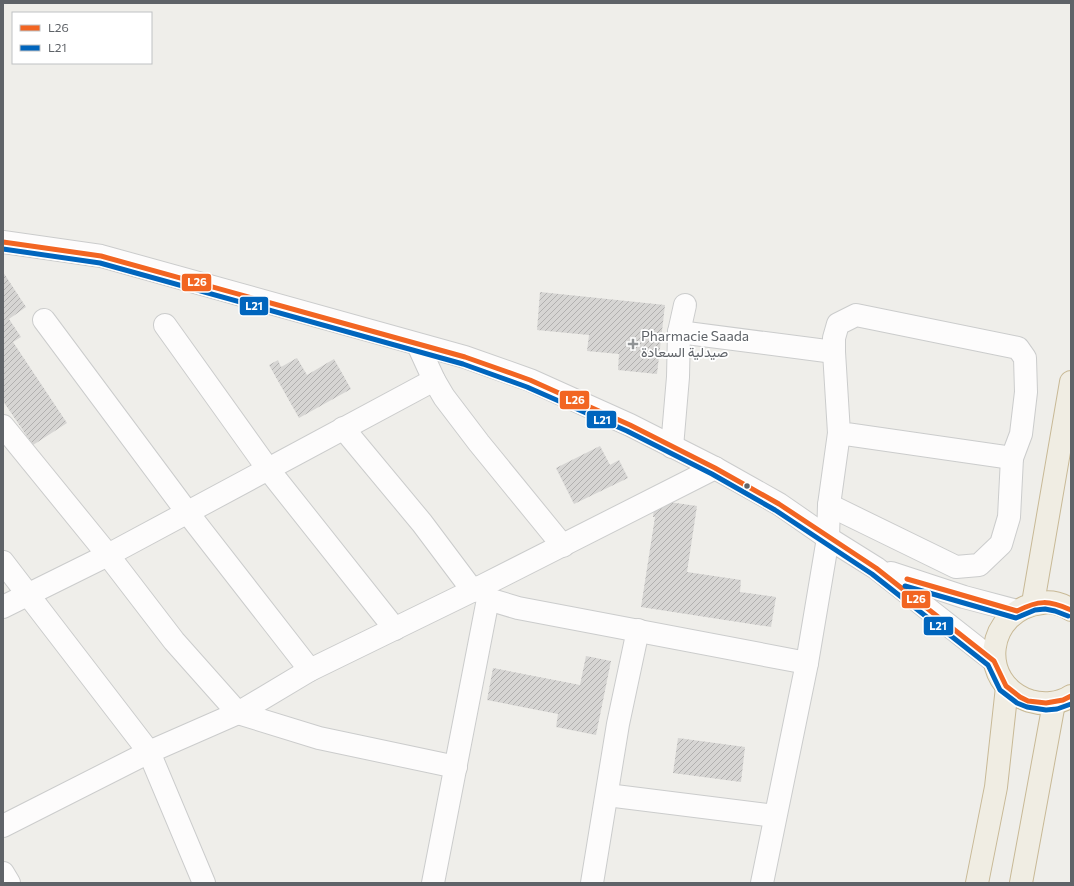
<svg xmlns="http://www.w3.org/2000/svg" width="1074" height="886" viewBox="0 0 1074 886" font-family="Commissioner,Vazirmatn,sans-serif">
  <defs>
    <pattern id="building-hatch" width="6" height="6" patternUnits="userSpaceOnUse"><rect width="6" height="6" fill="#d6d5d3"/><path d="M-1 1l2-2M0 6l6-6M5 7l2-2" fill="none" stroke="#b1b0af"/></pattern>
  </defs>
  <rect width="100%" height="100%" fill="#efeeea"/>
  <g fill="url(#building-hatch)">
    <path d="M3,272L26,307L9,319L21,337L13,342L67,423L33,445L3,401Z"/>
    <path d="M540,292L665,305L657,374L618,370L619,354L587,351L589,335L537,330Z"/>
    <path d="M297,358L307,375L334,359L351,389L299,418L269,365L278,360L281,367Z"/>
    <path d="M600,446L610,465L619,460L628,478L574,504L556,468Z"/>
    <path d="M655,500L697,506L687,572L741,580L740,592L776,597L771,627L641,607L655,517H653Z"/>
    <path d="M586,656L611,661L596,735L556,727L558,714L487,700L493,668L580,685Z"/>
    <path d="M678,738L745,747L741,782L673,773Z"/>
  </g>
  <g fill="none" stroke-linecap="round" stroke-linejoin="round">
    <g stroke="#cbcccc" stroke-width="24">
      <g id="minor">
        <path d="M3,242L101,256L465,357L530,380L630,425L715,468L779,504L828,538L876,568L994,661"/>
        <path d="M44,320L187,512L310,670"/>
        <path d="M165,325L268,469L395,629"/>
        <path d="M679,332L834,352"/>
        <path d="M418,345L434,380L444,397L479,443L563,546"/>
        <path d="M3,426L108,555L174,641L238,713L319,738L456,767"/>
        <path d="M343,428L422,523L473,591"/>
        <path d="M672,447L678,377L679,332L685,305"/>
        <path d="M829,505L956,567L979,565L1001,544L1009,517L1012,458"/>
        <path d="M3,562L149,752L204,883"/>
        <path d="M891,573L964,597L1017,611"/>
        <path d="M480,587L488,599L518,608L807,663"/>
        <path d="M3,607L108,555L434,380"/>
        <path d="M607,795L775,816"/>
        <path d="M3,826L149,752L238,713L310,670L480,587L715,468"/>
        <path d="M3,873L9,883"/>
        <path d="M433,883L488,599"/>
        <path d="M592,883L618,724L638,630"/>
        <path d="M762,883L807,663L828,538L829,505L839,433L834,352V338L838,324L856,315L1018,348L1025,358L1026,392L1021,434L1012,458L839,433"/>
      </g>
    </g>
    <g stroke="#c8b996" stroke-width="24">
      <g id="highway">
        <path d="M1033,603L1071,382"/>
        <path d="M1071,610C1063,604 1051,601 1042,603C986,609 976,683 1030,701C1043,705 1059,704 1071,696"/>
        <path d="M977,883L996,787L1007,687"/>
        <path d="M1021,883L1054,703"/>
      </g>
    </g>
    <use href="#minor" stroke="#fdfcfc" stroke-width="22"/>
    <use href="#highway" stroke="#f0ede3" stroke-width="22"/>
    <g stroke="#fff" stroke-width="8">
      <g id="bus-1">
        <path d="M3,242L101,256L465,357L530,380L630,425L715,468L779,504L876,568L994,661L1006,686L1020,697L1028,701L1046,703L1063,700L1071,696"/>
        <path d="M907,579L1017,611C1039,600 1048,600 1071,610"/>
      </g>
    </g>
    <g stroke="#fff" stroke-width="8">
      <g id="bus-2">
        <path d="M3,249L100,263L463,364L527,387L627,431L712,474L775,510L872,574L988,665L1000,690L1017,703L1027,707L1046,710L1057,709L1071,704"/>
        <path d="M905,586L1016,618L1035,610L1045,609L1055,611L1068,616"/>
      </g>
    </g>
    <use href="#bus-1" stroke="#f26522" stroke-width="5"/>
    <use href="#bus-2" stroke="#0065bd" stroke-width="5"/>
  </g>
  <path fill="#919496" stroke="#fff" stroke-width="1.5" d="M631 338h4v4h4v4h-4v4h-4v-4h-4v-4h4z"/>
  <circle fill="#5f6368" stroke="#fff" stroke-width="1.5" cx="747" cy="486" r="3.5"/>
  <g text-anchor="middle" stroke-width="3.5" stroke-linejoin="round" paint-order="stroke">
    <g font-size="14" fill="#5f6368" stroke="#fff" text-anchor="start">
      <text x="641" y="341">Pharmacie Saada<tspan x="641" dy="16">صيدلية السعادة</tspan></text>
    </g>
  </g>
  <g stroke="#fff" stroke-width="1.5">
    <rect x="181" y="273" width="31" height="19" rx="4" fill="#f26522"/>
    <rect x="239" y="296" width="30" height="20" rx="4" fill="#0065bd"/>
    <rect x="559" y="390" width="31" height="20" rx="4" fill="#f26522"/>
    <rect x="586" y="410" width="31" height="19" rx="4" fill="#0065bd"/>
    <rect x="901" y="590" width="30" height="19" rx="4" fill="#f26522"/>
    <rect x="923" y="616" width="31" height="20" rx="4" fill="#0065bd"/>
  </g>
  <g font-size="11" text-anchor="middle" font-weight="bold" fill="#fff">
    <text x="197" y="286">L26</text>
    <text x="254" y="310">L21</text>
    <text x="575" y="404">L26</text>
    <text x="602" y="424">L21</text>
    <text x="916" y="603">L26</text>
    <text x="938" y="630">L21</text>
  </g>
  <rect width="1074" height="886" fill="none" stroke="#5f6368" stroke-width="8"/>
  <rect x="12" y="12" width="140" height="52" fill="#ffffff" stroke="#bfc1c3"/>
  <rect x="20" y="25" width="20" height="6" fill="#f26522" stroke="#bfc1c3"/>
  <text x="48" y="32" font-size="12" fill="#5f6368">L26</text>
  <rect x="20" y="45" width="20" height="6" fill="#0065bd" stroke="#bfc1c3"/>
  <text x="48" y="52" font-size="12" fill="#5f6368">L21</text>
</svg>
